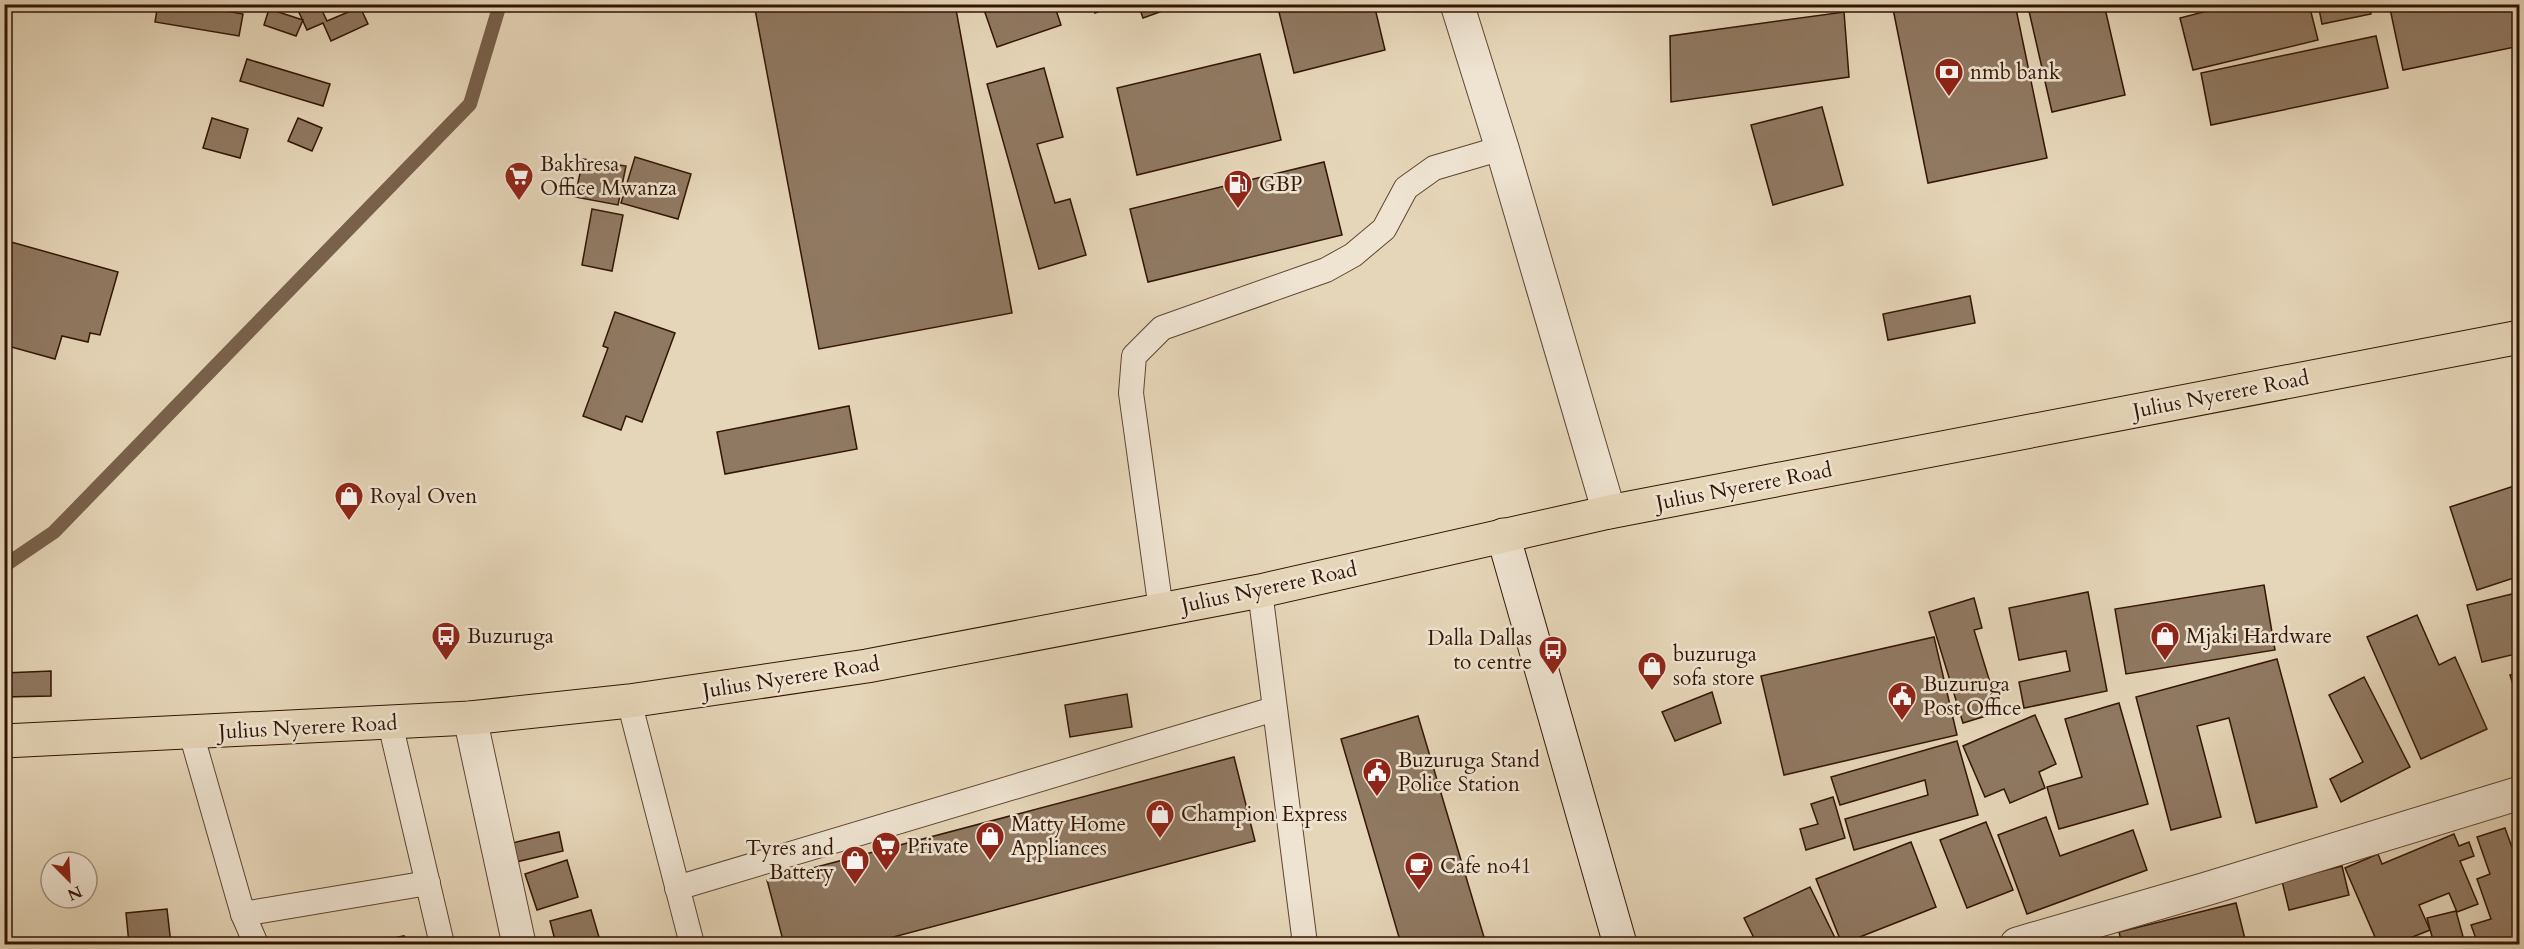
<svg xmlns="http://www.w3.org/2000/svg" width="2524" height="949" viewBox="0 0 2524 949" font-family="Cardo,serif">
  <rect width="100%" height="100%" fill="#e6d6b9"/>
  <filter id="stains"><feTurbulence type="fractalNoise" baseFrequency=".00333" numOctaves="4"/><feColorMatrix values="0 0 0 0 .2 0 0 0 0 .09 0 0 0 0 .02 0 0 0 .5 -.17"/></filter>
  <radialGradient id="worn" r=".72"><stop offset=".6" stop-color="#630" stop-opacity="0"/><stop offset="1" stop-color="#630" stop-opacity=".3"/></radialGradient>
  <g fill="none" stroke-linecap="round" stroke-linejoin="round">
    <path stroke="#79614b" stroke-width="14" d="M4,566L54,532L470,104L500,4"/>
  </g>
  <g fill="#907962" stroke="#321504" stroke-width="1.5">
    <path d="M158,4H186L243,14L239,36L155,22Z"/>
    <path d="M305,4H319L327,21L360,7L368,24L331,41L323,23L307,30L297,8Z"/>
    <path d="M754,4H955L1012,313L819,349Z"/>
    <path d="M982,4H1054L1061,25L997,47Z"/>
    <path d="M1092,4H1119L1095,13Z"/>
    <path d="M1138,4H1182L1143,18Z"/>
    <path d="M1277,4H1374L1385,50L1294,73Z"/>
    <path d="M1892,4H2015L2047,158L1928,183Z"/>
    <path d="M2059,4H2104L2125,95L2052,112L2029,11Z"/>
    <path d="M2234,4H2309L2318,40L2193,70L2180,18Z"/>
    <path d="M2318,4H2369L2371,14L2322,24Z"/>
    <path d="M2389,4H2520V46L2403,70Z"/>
    <path d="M269,9L303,20L296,36L264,25Z"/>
    <path d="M1844,12L1849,77L1671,102L1670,36Z"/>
    <path d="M2376,36L2388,88L2211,125L2201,73Z"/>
    <path d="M1260,54L1281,140L1137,175L1117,88Z"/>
    <path d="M247,59L330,84L323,106L240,81Z"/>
    <path d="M1044,68L1063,137L1037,144L1055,203L1070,199L1086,255L1039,269L987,84Z"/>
    <path d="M1822,107L1843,185L1773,205L1751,125Z"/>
    <path d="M212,118L248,129L240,158L203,148Z"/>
    <path d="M298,118L322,128L312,151L288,141Z"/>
    <path d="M635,157L691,174L678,219L621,203Z"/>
    <path d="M583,159L626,166L618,205L575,197Z"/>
    <path d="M1324,162L1342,235L1148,282L1130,209Z"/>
    <path d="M592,209L623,215L612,271L582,265Z"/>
    <path d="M4,240L118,272L100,335L90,333L88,342L62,336L55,359L4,345Z"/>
    <path d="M1970,296L1975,323L1888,340L1883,314Z"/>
    <path d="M615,312L675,333L642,422L626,416L621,430L583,416L608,348L603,346Z"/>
    <path d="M849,406L857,449L725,474L717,432Z"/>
    <path d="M2520,484V576L2477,590L2450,507Z"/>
    <path d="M2264,585L2275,650L2126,674L2115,609Z"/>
    <path d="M2088,592L2107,691L2024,708L2019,682L2070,671L2066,651L2019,660L2009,608Z"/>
    <path d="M2520,592V653L2482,662L2467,605Z"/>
    <path d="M1974,598L1982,628L1974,630L1999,712L1963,723L1929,612Z"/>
    <path d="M2417,615L2439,665L2455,657L2487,729L2421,759L2367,637Z"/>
    <path d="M1934,637L1957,735L1784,775L1761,676Z"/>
    <path d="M2277,659L2317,807L2256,823L2229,718L2197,726L2221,817L2171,830L2136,697Z"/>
    <path d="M51,671V696L4,697V673Z"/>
    <path d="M2520,672V707L2510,675Z"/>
    <path d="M2364,677L2410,767L2341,802L2330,779L2363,762L2329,695Z"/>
    <path d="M1712,692L1721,723L1675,741L1662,712Z"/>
    <path d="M1127,694L1132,727L1070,737L1065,705Z"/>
    <path d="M2119,703L2148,804L2059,829L2047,787L2082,777L2065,719Z"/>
    <path d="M2035,715L2056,764L2039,772L2045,788L2010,803L2004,789L1985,797L1963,746Z"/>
    <path d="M1418,716L1486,944H1401L1341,739Z"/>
    <path d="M1957,741L1978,815L1854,850L1845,819L1928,795L1925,780L1840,805L1831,777Z"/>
    <path d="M1234,757L1255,841L867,944H784L767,880Z"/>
    <path d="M1833,797L1845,838L1806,850L1800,829L1818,824L1811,804Z"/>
    <path d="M2046,817L2060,856L2133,830L2147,870L2027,914L1998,835Z"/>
    <path d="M1986,822L2013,890L1967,908L1940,840Z"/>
    <path d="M2505,828L2520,870V944H2478L2471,925L2491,919L2477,879L2490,874L2477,837Z"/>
    <path d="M559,832L563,851L516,862L512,843Z"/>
    <path d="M2454,834L2459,846L2469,842L2474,856L2460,861L2478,904L2457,912L2449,893L2419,905L2430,930L2395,944H2378L2345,868L2378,854L2382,864Z"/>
    <path d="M1911,842L1936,907L1842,944L1816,879Z"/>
    <path d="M567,860L578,897L537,910L525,874Z"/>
    <path d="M2342,866L2349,895L2289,910L2282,881Z"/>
    <path d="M1810,887L1838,944H1757L1744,918Z"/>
    <path d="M2236,903L2245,939L2223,944H2122L2119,932Z"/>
    <path d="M167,909L171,944H129L126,913Z"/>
    <path d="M591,910L601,944H556L550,921Z"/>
    <path d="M2456,911L2465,944H2434L2427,918Z"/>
    <path d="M404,936L406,944H366Z"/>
  </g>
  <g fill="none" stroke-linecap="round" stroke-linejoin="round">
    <g stroke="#5f4531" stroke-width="26">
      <g id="service">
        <path d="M1260,591L1305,944"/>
        <path d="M1161,610L1131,393L1134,356L1162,328L1326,270L1353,255L1384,229L1406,188L1434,168L1502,148"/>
        <path d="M629,701L692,944"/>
        <path d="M390,723L442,944"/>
        <path d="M191,733L243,914L256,944"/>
        <path d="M677,888L1274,709"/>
        <path d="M243,914L428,883"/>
      </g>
    </g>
    <g stroke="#5f4531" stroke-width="35">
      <g id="minor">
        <path d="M470,718L519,944"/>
        <path d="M2017,944L2206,889L2520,793"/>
      </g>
    </g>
    <g stroke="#5f4531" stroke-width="35">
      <path id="tertiary" d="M1457,4L1502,148L1609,512"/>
    </g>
    <g stroke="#321504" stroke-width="35">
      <path id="secondary" d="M1503,535L1620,944"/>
    </g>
    <g stroke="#321504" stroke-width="35">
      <path id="trunk" d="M4,741L470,718L629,701L867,666L1260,591L1609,512L2520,337"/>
    </g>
    <use href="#service" stroke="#efe4d2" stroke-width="24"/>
    <use href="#minor" stroke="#efe4d2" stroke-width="33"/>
    <use href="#tertiary" stroke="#efe4d2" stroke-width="33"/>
    <use href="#secondary" stroke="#efe4d2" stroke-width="33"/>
    <use href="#trunk" stroke="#e6d6b9" stroke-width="33"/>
  </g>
  <defs>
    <g id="bank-pin" transform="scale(1.5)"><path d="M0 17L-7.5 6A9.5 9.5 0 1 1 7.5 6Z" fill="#8f2418" stroke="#efe4d2"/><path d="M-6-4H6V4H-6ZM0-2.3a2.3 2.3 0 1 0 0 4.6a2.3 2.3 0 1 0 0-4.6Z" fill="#fff"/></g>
    <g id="supermarket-pin" transform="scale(1.5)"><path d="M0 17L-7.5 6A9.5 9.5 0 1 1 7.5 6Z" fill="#8f2418" stroke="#efe4d2"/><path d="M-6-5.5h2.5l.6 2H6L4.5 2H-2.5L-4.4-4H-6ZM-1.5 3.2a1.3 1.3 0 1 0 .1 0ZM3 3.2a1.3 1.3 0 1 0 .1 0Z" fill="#fff"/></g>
    <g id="fuel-pin" transform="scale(1.5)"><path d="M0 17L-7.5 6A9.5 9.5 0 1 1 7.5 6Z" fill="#8f2418" stroke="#efe4d2"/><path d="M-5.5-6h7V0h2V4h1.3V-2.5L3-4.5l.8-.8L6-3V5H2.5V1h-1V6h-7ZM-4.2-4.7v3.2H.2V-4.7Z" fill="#fff"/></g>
    <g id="shop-pin" transform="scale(1.5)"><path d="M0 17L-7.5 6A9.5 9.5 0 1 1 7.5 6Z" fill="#8f2418" stroke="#efe4d2"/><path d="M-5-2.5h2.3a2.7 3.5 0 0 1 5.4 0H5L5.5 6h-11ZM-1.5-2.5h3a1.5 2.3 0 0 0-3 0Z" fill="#fff"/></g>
    <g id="bus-pin" transform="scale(1.5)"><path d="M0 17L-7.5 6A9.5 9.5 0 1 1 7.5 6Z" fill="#8f2418" stroke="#efe4d2"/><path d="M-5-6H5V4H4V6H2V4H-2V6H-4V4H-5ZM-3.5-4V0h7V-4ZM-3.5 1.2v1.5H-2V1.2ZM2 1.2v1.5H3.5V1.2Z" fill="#fff"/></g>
    <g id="civic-pin" transform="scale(1.5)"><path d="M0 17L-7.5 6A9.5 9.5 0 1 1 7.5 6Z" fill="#8f2418" stroke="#efe4d2"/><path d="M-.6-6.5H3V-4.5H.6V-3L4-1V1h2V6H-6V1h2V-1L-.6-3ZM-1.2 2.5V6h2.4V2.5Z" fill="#fff"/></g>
    <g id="cafe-pin" transform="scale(1.5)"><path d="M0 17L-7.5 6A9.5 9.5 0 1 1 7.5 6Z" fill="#8f2418" stroke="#efe4d2"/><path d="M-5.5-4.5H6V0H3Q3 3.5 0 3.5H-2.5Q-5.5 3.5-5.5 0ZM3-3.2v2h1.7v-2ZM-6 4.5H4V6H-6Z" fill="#fff"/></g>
  </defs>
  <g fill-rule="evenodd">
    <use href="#bank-pin" x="1949" y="72"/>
    <use href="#supermarket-pin" x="519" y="176"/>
    <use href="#fuel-pin" x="1238" y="184"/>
    <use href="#shop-pin" x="349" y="496"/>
    <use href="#bus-pin" x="446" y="636"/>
    <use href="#shop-pin" x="2165" y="636"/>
    <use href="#bus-pin" x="1553" y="650"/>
    <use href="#shop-pin" x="1652" y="666"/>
    <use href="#civic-pin" x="1902" y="696"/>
    <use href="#civic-pin" x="1377" y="772"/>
    <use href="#shop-pin" x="1160" y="814"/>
    <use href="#shop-pin" x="990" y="836"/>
    <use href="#supermarket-pin" x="886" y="846"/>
    <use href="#shop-pin" x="855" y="860"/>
    <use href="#cafe-pin" x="1419" y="866"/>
  </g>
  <g text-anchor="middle" stroke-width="5" stroke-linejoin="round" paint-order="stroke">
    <g font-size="21" fill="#321504" stroke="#efe4d2" text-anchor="start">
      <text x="1970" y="79">nmb bank</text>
      <text x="540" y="171">Bakhresa<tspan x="540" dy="24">Office Mwanza</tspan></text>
      <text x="1259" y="191">GBP</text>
      <text x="370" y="503">Royal Oven</text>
      <text x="467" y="643">Buzuruga</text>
      <text x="2186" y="643">Mjaki Hardware</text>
      <text x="1532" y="645" text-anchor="end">Dalla Dallas<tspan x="1532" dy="24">to centre</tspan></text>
      <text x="1673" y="661">buzuruga<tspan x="1673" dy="24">sofa store</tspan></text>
      <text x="1923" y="691">Buzuruga<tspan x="1923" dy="24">Post Office</tspan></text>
      <text x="1398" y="767">Buzuruga Stand<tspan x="1398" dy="24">Police Station</tspan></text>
      <text x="1181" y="821">Champion Express</text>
      <text x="1011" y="831">Matty Home<tspan x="1011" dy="24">Appliances</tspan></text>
      <text x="907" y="853">Private</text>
      <text x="834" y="855" text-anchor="end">Tyres and<tspan x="834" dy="24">Battery</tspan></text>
      <text x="1440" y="873">Cafe no41</text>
    </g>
    <g font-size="21" fill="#321504" stroke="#efe4d2">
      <text transform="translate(2221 394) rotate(-11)" y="7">Julius Nyerere Road</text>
      <text transform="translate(1744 486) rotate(-11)" y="7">Julius Nyerere Road</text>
      <text transform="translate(1269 587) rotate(-12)" y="7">Julius Nyerere Road</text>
      <text transform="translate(791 677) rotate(-9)" y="7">Julius Nyerere Road</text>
      <text transform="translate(308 727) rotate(-3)" y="7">Julius Nyerere Road</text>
    </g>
  </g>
  <rect width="2524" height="949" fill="none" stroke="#e6d6b9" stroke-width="24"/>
  <rect x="6" y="6" width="2512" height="937" fill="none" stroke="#321504" stroke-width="3"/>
  <rect x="12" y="12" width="2500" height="925" fill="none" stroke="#321504" stroke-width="1.5"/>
  <g transform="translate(69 880) rotate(156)"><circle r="28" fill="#efe4d2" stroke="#a39180" stroke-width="1.5"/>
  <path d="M0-4.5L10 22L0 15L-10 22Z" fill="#8f2418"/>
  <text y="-9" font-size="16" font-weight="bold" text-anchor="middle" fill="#321504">N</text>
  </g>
  <rect width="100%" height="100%" filter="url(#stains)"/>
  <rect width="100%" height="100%" fill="url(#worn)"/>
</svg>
